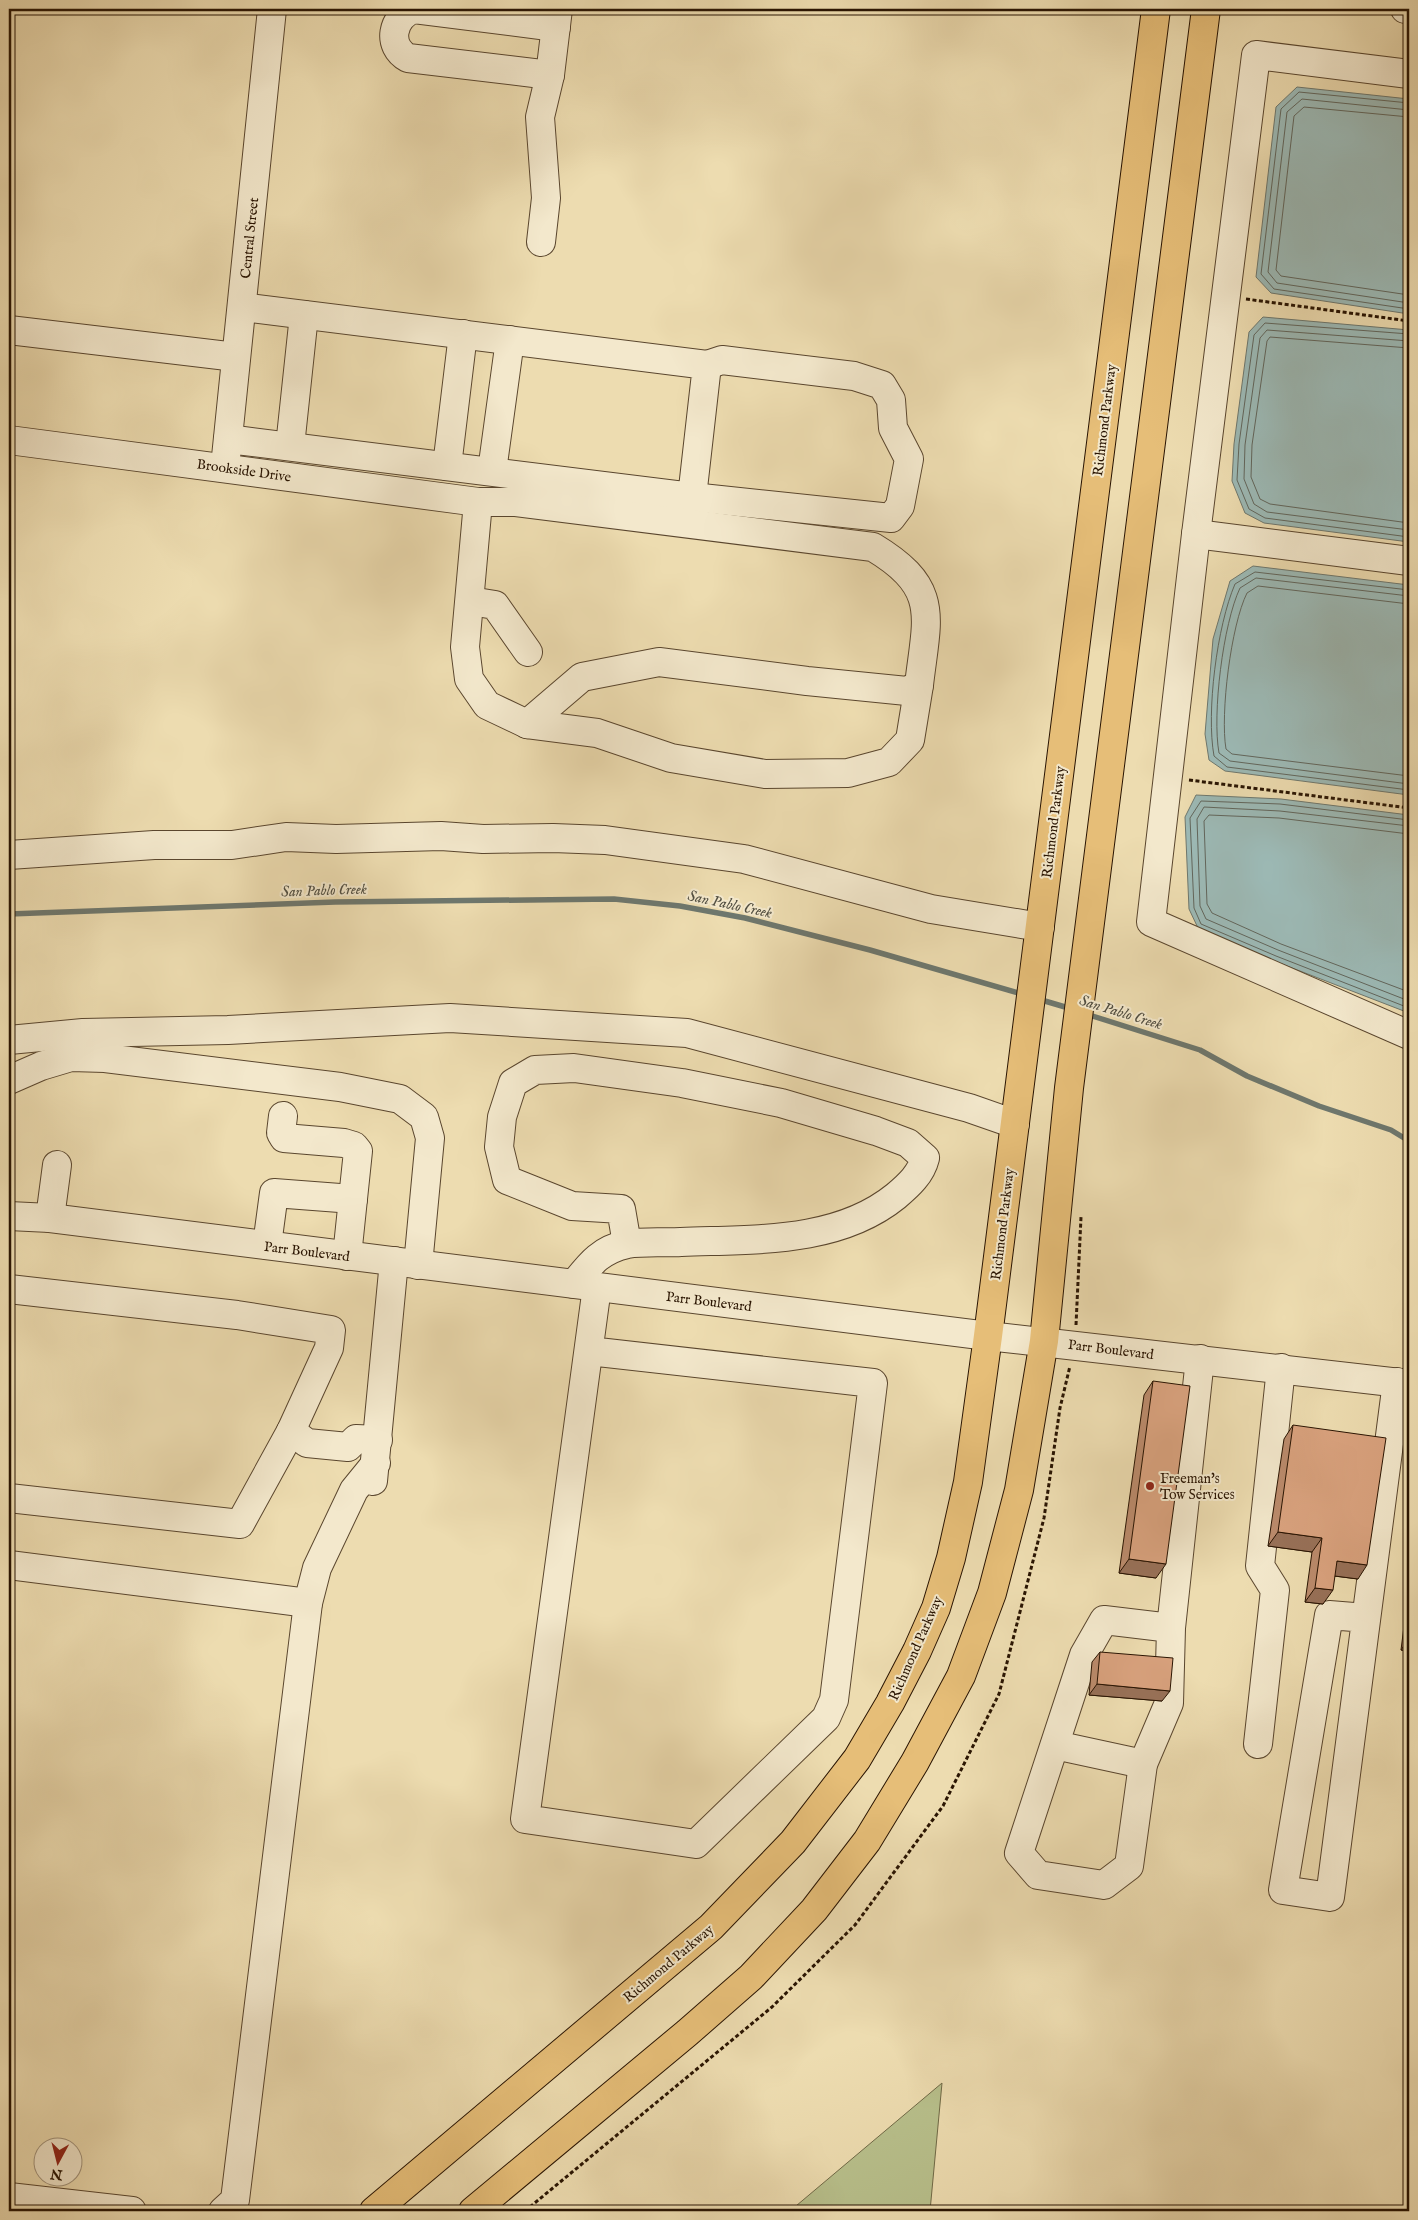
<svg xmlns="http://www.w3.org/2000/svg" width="1418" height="2220" viewBox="0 0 1418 2220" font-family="'IM FELL English',serif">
  <rect width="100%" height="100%" fill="#eddcb0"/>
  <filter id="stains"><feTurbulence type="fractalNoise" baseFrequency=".004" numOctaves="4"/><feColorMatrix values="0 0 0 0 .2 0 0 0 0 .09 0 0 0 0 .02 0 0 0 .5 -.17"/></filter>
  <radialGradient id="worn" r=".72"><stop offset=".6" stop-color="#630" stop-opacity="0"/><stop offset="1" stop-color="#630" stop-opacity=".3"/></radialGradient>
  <path fill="#b8c08c" stroke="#706a47" d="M942,2083L930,2211H790Z"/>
  <g fill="#9cb9b5" stroke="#6e776d">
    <path d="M1297,87L1409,99V314L1271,293L1256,277L1276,107Z"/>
    <path d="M1263,317L1409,330V542L1264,523L1245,513L1232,481L1234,444L1249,332Z"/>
    <path d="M1253,566L1409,585V795L1225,771L1209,760L1205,734L1213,639L1230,581Z"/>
    <path d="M1196,795L1281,799L1409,815V1013L1274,961L1198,928L1189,909L1185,817Z"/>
  </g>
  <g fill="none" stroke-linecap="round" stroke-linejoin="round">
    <g stroke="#62665c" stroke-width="1">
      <path d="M1409,103L1299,92L1281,109L1261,274L1274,289L1409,309"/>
      <path d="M1409,110L1302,99L1287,112L1268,272L1277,283L1409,303"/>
      <path d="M1409,117L1304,107L1294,116L1276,270L1281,276L1409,295"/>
      <path d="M1409,334L1265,323L1254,335L1239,444L1237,480L1249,509L1265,518L1409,537"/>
      <path d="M1409,341L1267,330L1260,338L1245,445L1244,479L1254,504L1267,512L1409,530"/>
      <path d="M1409,348L1270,337L1267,341L1252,445L1251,477L1260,499L1270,504L1409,523"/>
      <path d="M1409,590L1255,572L1235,584C1217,626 1206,712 1214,756L1227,767L1409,790"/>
      <path d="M1409,596L1256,578L1240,588C1223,624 1212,714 1219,753L1230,761L1409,784"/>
      <path d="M1409,604L1258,586L1247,593C1231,625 1220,714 1226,749L1232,754L1409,776"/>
      <path d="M1409,820L1280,804L1201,801L1190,818L1194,908L1201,924L1276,956L1409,1008"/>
      <path d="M1409,826L1280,811L1204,807L1197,819L1200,906L1206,919L1278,950L1409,1001"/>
      <path d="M1409,834L1279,818L1209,815L1204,821L1207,904L1212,913L1281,944L1409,992"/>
    </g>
    <g stroke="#6e776d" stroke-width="5.5">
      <path d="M9,914L335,902L614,899L680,906L745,918L870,950L1025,995"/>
      <path d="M1038,999L1072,1009"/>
      <path d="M1086,1014L1200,1050L1247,1076L1319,1106L1391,1130L1409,1141"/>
    </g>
    <g stroke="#5a462e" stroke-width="30">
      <g id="minor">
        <path d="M1405,9H1409"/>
        <path d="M1409,74L1256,55L1196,534L1151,922L1409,1035"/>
        <path d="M550,75L408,58C386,46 392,17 414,9L556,27"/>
        <path d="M541,242L546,198L540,117L550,75L558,9"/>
        <path d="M9,330L236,357"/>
        <path d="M228,439L692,497L707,365L242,307"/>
        <path d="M9,440L478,502"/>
        <path d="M290,446L304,315"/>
        <path d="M226,457L272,9"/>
        <path d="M447,466L463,334"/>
        <path d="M492,471L510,340"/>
        <path d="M692,497L891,518L900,506L909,459L893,428L891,400L882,385L854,376L722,360L707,365"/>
        <path d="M478,502H516L873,547C941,588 927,616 919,685L907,691L807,681L659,662L582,677L527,724L487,705L469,679L465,647Z"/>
        <path d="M1196,534L1409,561"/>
        <path d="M470,601L495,605L528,652"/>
        <path d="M527,724L597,733L671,758L765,774L848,773L889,762L910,740L919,685"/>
        <path d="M9,855L154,845H232L286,837L336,839L441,836L483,839L553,838L605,840L744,859L931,909L1040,927"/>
        <path d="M9,1040L83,1033L228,1030L450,1018L687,1033L969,1108L1015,1124"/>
        <path d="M9,1080L41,1066L71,1057L105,1058L340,1087L400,1099L424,1117L430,1138L418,1265"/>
        <path d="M283,1116L281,1133L284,1138L344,1143L354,1146L358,1151L347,1256"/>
        <path d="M9,1216L50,1218L988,1336L1409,1384"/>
        <path d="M50,1218L57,1165"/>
        <path d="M267,1245L274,1193L353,1199"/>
        <path d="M574,1284C590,1264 600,1250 627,1244C644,1241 664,1243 681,1242C753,1239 837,1244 896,1196C909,1185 921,1174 925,1158L908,1143L876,1131L781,1103L682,1083L574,1068L535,1070L513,1083L502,1117L499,1147L507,1180L572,1206L621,1209L627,1244"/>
        <path d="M9,1289L237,1315L331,1330L329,1348L291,1431L240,1524L9,1498"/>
        <path d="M589,1351L873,1383L834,1700L826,1718L696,1844L525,1819L597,1287"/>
        <path d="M291,1431L307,1443L348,1447L356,1439L378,1440"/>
        <path d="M373,1481L394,1261"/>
        <path d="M9,1565L308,1603"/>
        <path d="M1366,1618L1329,1615L1283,1890L1330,1897L1397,1382"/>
        <path d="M1171,1628L1104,1620L1084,1655L1019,1853L1038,1875L1104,1885L1129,1866L1143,1764L1169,1703L1171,1628L1200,1359"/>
        <path d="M1258,1744L1275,1590L1260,1566L1281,1368"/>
        <path d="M1055,1745L1143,1764"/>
        <path d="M9,2197L132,2211"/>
        <path d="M223,2211L235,2200L308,1603L317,1568L354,1490L376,1463"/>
      </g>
    </g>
    <g stroke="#291402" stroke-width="30">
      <g id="highway">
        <path d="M374,2211L711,1927L793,1842L857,1759L890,1703L917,1651L936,1608L951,1558L968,1482L988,1336L1156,9"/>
        <path d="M473,2211L687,2033L751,1977L814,1910L867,1841L915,1762L961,1676L992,1593L1019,1490L1044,1341L1069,1088L1206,9"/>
      </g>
    </g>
    <g stroke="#291402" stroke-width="3" stroke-dasharray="4 2.5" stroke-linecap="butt">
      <path d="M1246,299L1409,321"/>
      <path d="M1189,780L1409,808"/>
      <path d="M1076,1325L1081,1217"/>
      <path d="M525,2211L772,2007L855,1925L943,1806L999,1694L1044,1518L1060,1408L1070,1366"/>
    </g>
    <use href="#minor" stroke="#f3e8cc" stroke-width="28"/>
    <use href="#highway" stroke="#e6be78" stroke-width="28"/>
  </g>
  <g fill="#bb8b6c" stroke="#291402">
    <path d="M1153,1381L1156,1578L1119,1573L1144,1395Z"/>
    <path d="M1293,1425L1358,1579L1334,1576L1323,1604L1305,1602L1312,1552L1268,1546L1284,1439Z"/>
    <path d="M1409,1586V1651L1401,1650Z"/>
    <path d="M1100,1652L1162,1701L1089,1695L1092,1662Z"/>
  </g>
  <g fill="#987158" stroke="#291402">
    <path d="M1278,1532L1322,1538L1312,1552L1268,1546Z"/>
    <path d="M1129,1559L1166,1564L1156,1578L1119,1573Z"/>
    <path d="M1337,1561L1367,1565L1358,1579L1327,1575Z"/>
    <path d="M1315,1588L1333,1590L1323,1604L1305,1602Z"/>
    <path d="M1409,1638V1651L1401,1650Z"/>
    <path d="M1097,1684L1170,1691L1162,1701L1089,1695Z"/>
  </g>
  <g fill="#d9a27e" stroke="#291402">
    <path d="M1153,1381L1190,1386L1166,1564L1129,1559Z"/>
    <path d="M1293,1425L1386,1438L1367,1565L1337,1561L1333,1590L1315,1588L1322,1538L1278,1532Z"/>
    <path d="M1100,1652L1173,1658L1170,1691L1097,1684Z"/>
  </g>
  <circle fill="#8f2418" stroke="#f3e8cc" stroke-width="2" cx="1150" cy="1486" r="5"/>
  <g text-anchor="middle" stroke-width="4" stroke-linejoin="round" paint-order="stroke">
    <g font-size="14" fill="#291402" stroke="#f3e8cc">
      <text transform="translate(249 238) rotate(-84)" y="5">Central Street</text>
      <text transform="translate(1104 420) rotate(-83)" y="5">Richmond Parkway</text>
      <text transform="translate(244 470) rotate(8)" y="5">Brookside Drive</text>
      <text transform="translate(1053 822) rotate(-83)" y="5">Richmond Parkway</text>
      <text transform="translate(1002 1224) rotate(-83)" y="5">Richmond Parkway</text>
      <text transform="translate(307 1251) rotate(7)" y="5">Parr Boulevard</text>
      <text transform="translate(709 1301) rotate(7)" y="5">Parr Boulevard</text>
      <text transform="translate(1111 1349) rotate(7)" y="5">Parr Boulevard</text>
      <text transform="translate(915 1648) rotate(-66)" y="5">Richmond Parkway</text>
      <text transform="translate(668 1963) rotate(-40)" y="5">Richmond Parkway</text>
    </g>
    <g font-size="14" fill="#291402" stroke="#f3e8cc" text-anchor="start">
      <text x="1160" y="1483">Freeman's<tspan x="1160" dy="16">Tow Services</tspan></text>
    </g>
    <g font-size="15" font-style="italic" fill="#514e41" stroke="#f3e8cc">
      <text transform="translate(324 890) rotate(-2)" y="5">San Pablo Creek</text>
      <text transform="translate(730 904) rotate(12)" y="5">San Pablo Creek</text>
      <text transform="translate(1121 1012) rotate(17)" y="5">San Pablo Creek</text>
    </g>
  </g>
  <rect width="1418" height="2220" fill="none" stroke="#eddcb0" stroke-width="30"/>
  <rect x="10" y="10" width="1398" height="2200" fill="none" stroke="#291402" stroke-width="2.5"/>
  <rect x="15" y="15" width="1388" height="2190" fill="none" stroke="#291402"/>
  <g transform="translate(58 2162) rotate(187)"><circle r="24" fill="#f3e8cc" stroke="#a2937b"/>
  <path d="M0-4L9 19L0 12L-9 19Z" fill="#8f2418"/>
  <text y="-8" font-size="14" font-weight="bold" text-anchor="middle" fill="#291402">N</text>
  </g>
  <rect width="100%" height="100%" filter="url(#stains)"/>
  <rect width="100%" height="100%" fill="url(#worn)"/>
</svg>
